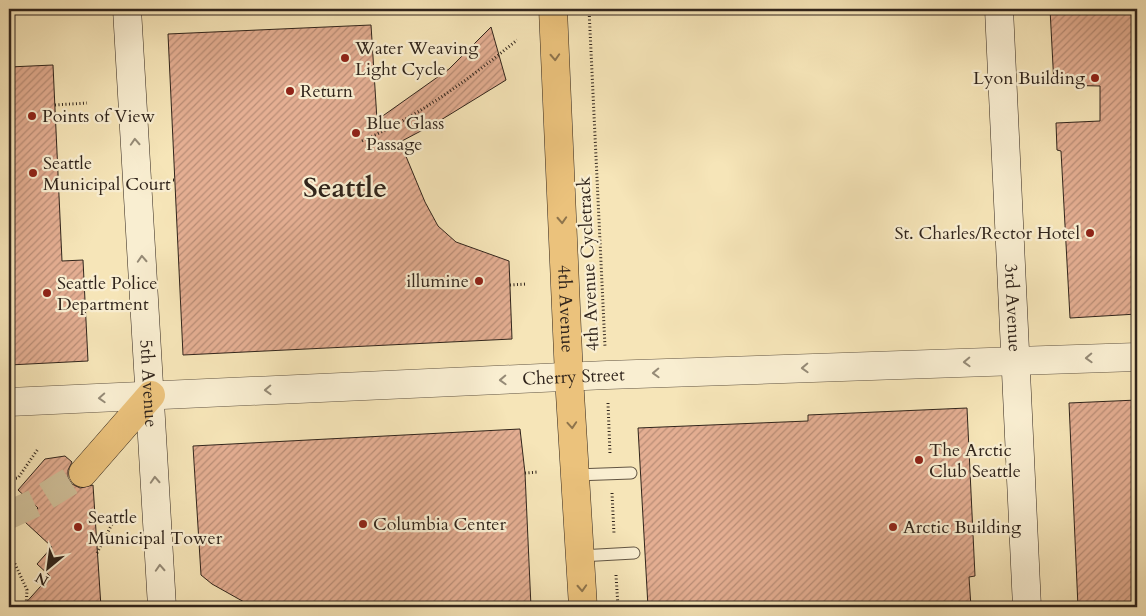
<svg xmlns="http://www.w3.org/2000/svg" width="1146" height="616" viewBox="0 0 1146 616" font-family="Cardo,serif">
  <defs>
    <pattern id="building-hatch" width="6" height="6" patternUnits="userSpaceOnUse" patternTransform="scale(1.25)"><rect width="6" height="6" fill="#e4ae92"/><path d="M-1 1l2-2M0 6l6-6M5 7l2-2" fill="none" stroke="#b98d76"/></pattern>
  </defs>
  <rect width="100%" height="100%" fill="#f6e5b8"/>
  <filter id="stains"><feTurbulence type="fractalNoise" baseFrequency=".004" numOctaves="4"/><feColorMatrix values="0 0 0 0 .2 0 0 0 0 .09 0 0 0 0 .02 0 0 0 .5 -.17"/></filter>
  <radialGradient id="worn" r=".72"><stop offset=".6" stop-color="#630" stop-opacity="0"/><stop offset="1" stop-color="#630" stop-opacity=".3"/></radialGradient>
  <g fill="url(#building-hatch)" stroke="#31251c">
    <path d="M1050,9H1137V314L1070,318L1061,151L1057,150L1056,123L1100,121V86L1054,85Z"/>
    <path d="M371,25L377,120L449,69L491,27L506,80L436,123L400,142L425,202L438,226L456,242L509,261L512,339L183,355L168,34Z"/>
    <path d="M53,65L62,261L83,260L88,361L9,365V67Z"/>
    <path d="M1137,400V607H1078L1069,403Z"/>
    <path d="M967,408L975,576L969,577L971,607H648L638,428L808,421V415Z"/>
    <path d="M520,429L525,473L531,607H253L212,584L201,575L193,446Z"/>
    <path d="M65,456L72,462L68,470V478L72,484L80,488L93,485L101,607H22L50,576L37,564L52,547L25,522L38,508L18,490L45,459Z"/>
  </g>
  <g fill="none" stroke-linecap="round" stroke-linejoin="round">
    <path stroke="#cfbf99" stroke-width="28" stroke-dasharray="28 14" stroke-linecap="butt" d="M9,515L35,503L83,473"/>
    <g stroke="#625543" stroke-width="13">
      <g id="service">
        <path d="M575,475L631,473"/>
        <path d="M580,556L634,553"/>
      </g>
    </g>
    <g stroke="#625543" stroke-width="29">
      <g id="tertiary">
        <path id="s1" d="M9,402L607,375L1137,357"/>
      </g>
    </g>
    <g stroke="#31251c" stroke-width="29">
      <g id="secondary">
        <path id="s2" d="M127,9L162,607"/>
        <path id="s3" d="M999,9L1027,607"/>
      </g>
    </g>
    <g stroke="#31251c" stroke-width="29">
      <g id="primary">
        <path id="s4" d="M553,9L569,377L583,607"/>
      </g>
    </g>
    <g stroke="#31251c" stroke-width="29">
      <path id="motorway" d="M83,473L151,395"/>
    </g>
    <g stroke="#31251c" stroke-width="3" stroke-dasharray="1 2.5" stroke-linecap="butt">
      <path d="M589,9L605,347"/>
      <path d="M55,105L87,103"/>
      <path d="M362,141C419,116 468,80 517,40"/>
      <path d="M173,180H174"/>
      <path d="M510,285L527,284"/>
      <path d="M608,403L610,454"/>
      <path d="M525,473L538,472"/>
      <path d="M9,479L18,478L38,449"/>
      <path d="M612,493L614,534"/>
      <path d="M9,551L27,590L26,607"/>
      <path d="M97,553L113,522"/>
      <path d="M616,575L618,607"/>
    </g>
    <use href="#service" stroke="#f9eed1" stroke-width="11"/>
    <use href="#tertiary" stroke="#f9eed1" stroke-width="28"/>
    <use href="#secondary" stroke="#f9eed1" stroke-width="28"/>
    <use href="#primary" stroke="#ebc27c" stroke-width="28"/>
    <use href="#motorway" stroke="#ebc27c" stroke-width="28"/>
  </g>
  <defs><path id="oneway-chevron" d="M-2-3.5L2.5 0L-2 3.5" fill="none" stroke-width="1.6" stroke-linecap="round" stroke-linejoin="round" transform="scale(1.25)"/></defs>
  <g stroke="#8e744c">
    <use href="#oneway-chevron" transform="translate(555 57) rotate(87)"/>
    <use href="#oneway-chevron" transform="translate(562 220) rotate(87)"/>
    <use href="#oneway-chevron" transform="translate(572 425) rotate(86)"/>
    <use href="#oneway-chevron" transform="translate(582 588) rotate(87)"/>
  </g>
  <g stroke="#958a76">
    <use href="#oneway-chevron" transform="translate(135 142) rotate(-93)"/>
    <use href="#oneway-chevron" transform="translate(142 259) rotate(-93)"/>
    <use href="#oneway-chevron" transform="translate(1089 358) rotate(178)"/>
    <use href="#oneway-chevron" transform="translate(967 362) rotate(178)"/>
    <use href="#oneway-chevron" transform="translate(805 368) rotate(178)"/>
    <use href="#oneway-chevron" transform="translate(656 373) rotate(178)"/>
    <use href="#oneway-chevron" transform="translate(503 380) rotate(178)"/>
    <use href="#oneway-chevron" transform="translate(268 390) rotate(178)"/>
    <use href="#oneway-chevron" transform="translate(102 398) rotate(177)"/>
    <use href="#oneway-chevron" transform="translate(155 480) rotate(-93)"/>
    <use href="#oneway-chevron" transform="translate(160 568) rotate(-93)"/>
  </g>
  <g fill="#8f2418" stroke="#f9eed1" stroke-width="2">
    <circle cx="345" cy="58" r="5"/>
    <circle cx="1095" cy="78" r="5"/>
    <circle cx="290" cy="91" r="5"/>
    <circle cx="32" cy="116" r="5"/>
    <circle cx="356" cy="133" r="5"/>
    <circle cx="33" cy="173" r="5"/>
    <circle cx="1090" cy="233" r="5"/>
    <circle cx="479" cy="281" r="5"/>
    <circle cx="47" cy="293" r="5"/>
    <circle cx="919" cy="460" r="5"/>
    <circle cx="363" cy="524" r="5"/>
    <circle cx="78" cy="527" r="5"/>
    <circle cx="893" cy="527" r="5"/>
  </g>
  <g text-anchor="middle" stroke-width="4.5" stroke-linejoin="round" paint-order="stroke">
    <g font-size="18" fill="#31251c" stroke="#f9eed1" text-anchor="start">
      <text x="355" y="54">Water Weaving<tspan x="355" dy="21">Light Cycle</tspan></text>
      <text x="1085" y="84" text-anchor="end">Lyon Building</text>
      <text x="300" y="97">Return</text>
      <text x="42" y="122">Points of View</text>
      <text x="366" y="129">Blue Glass<tspan x="366" dy="21">Passage</tspan></text>
      <text x="43" y="169">Seattle<tspan x="43" dy="21">Municipal Court</tspan></text>
      <text x="1080" y="239" text-anchor="end">St. Charles/Rector Hotel</text>
      <text x="469" y="287" text-anchor="end">illumine</text>
      <text x="57" y="289">Seattle Police<tspan x="57" dy="21">Department</tspan></text>
      <text x="929" y="456">The Arctic<tspan x="929" dy="21">Club Seattle</tspan></text>
      <text x="88" y="523">Seattle<tspan x="88" dy="21">Municipal Tower</tspan></text>
      <text x="373" y="530">Columbia Center</text>
      <text x="903" y="533">Arctic Building</text>
    </g>
    <g font-size="18" fill="#31251c" stroke="#f9eed1">
      <text transform="translate(588 264) rotate(-93)" y="6">4th Avenue Cycletrack</text>
      <text dy="6" stroke="none"><textPath href="#s4" startOffset="300">4th Avenue</textPath></text>
      <text dy="6" stroke="none"><textPath href="#s3" startOffset="299">3rd Avenue</textPath></text>
      <text dy="6" stroke="none"><textPath href="#s1" startOffset="565">Cherry Street</textPath></text>
      <text dy="6" stroke="none"><textPath href="#s2" startOffset="375">5th Avenue</textPath></text>
    </g>
    <g font-size="28" font-weight="bold" fill="#31251c" stroke="#f9eed1">
      <text x="345" y="197">Seattle</text>
    </g>
  </g>
  <rect width="1146" height="616" fill="none" stroke="#f6e5b8" stroke-width="30"/>
  <rect x="10" y="10" width="1126" height="596" fill="none" stroke="#31251c" stroke-width="2.5"/>
  <rect x="15" y="15" width="1116" height="586" fill="none" stroke="#31251c"/>
  <g transform="translate(48 568) rotate(209)" stroke="#f9eed1" stroke-width="4" paint-order="stroke">
  <path d="M0-4L9 19L0 12L-9 19Z" fill="#31251c"/>
  <text y="-8" font-size="14" font-weight="bold" text-anchor="middle" fill="#31251c">N</text>
  </g>
  <rect width="100%" height="100%" filter="url(#stains)"/>
  <rect width="100%" height="100%" fill="url(#worn)"/>
</svg>
